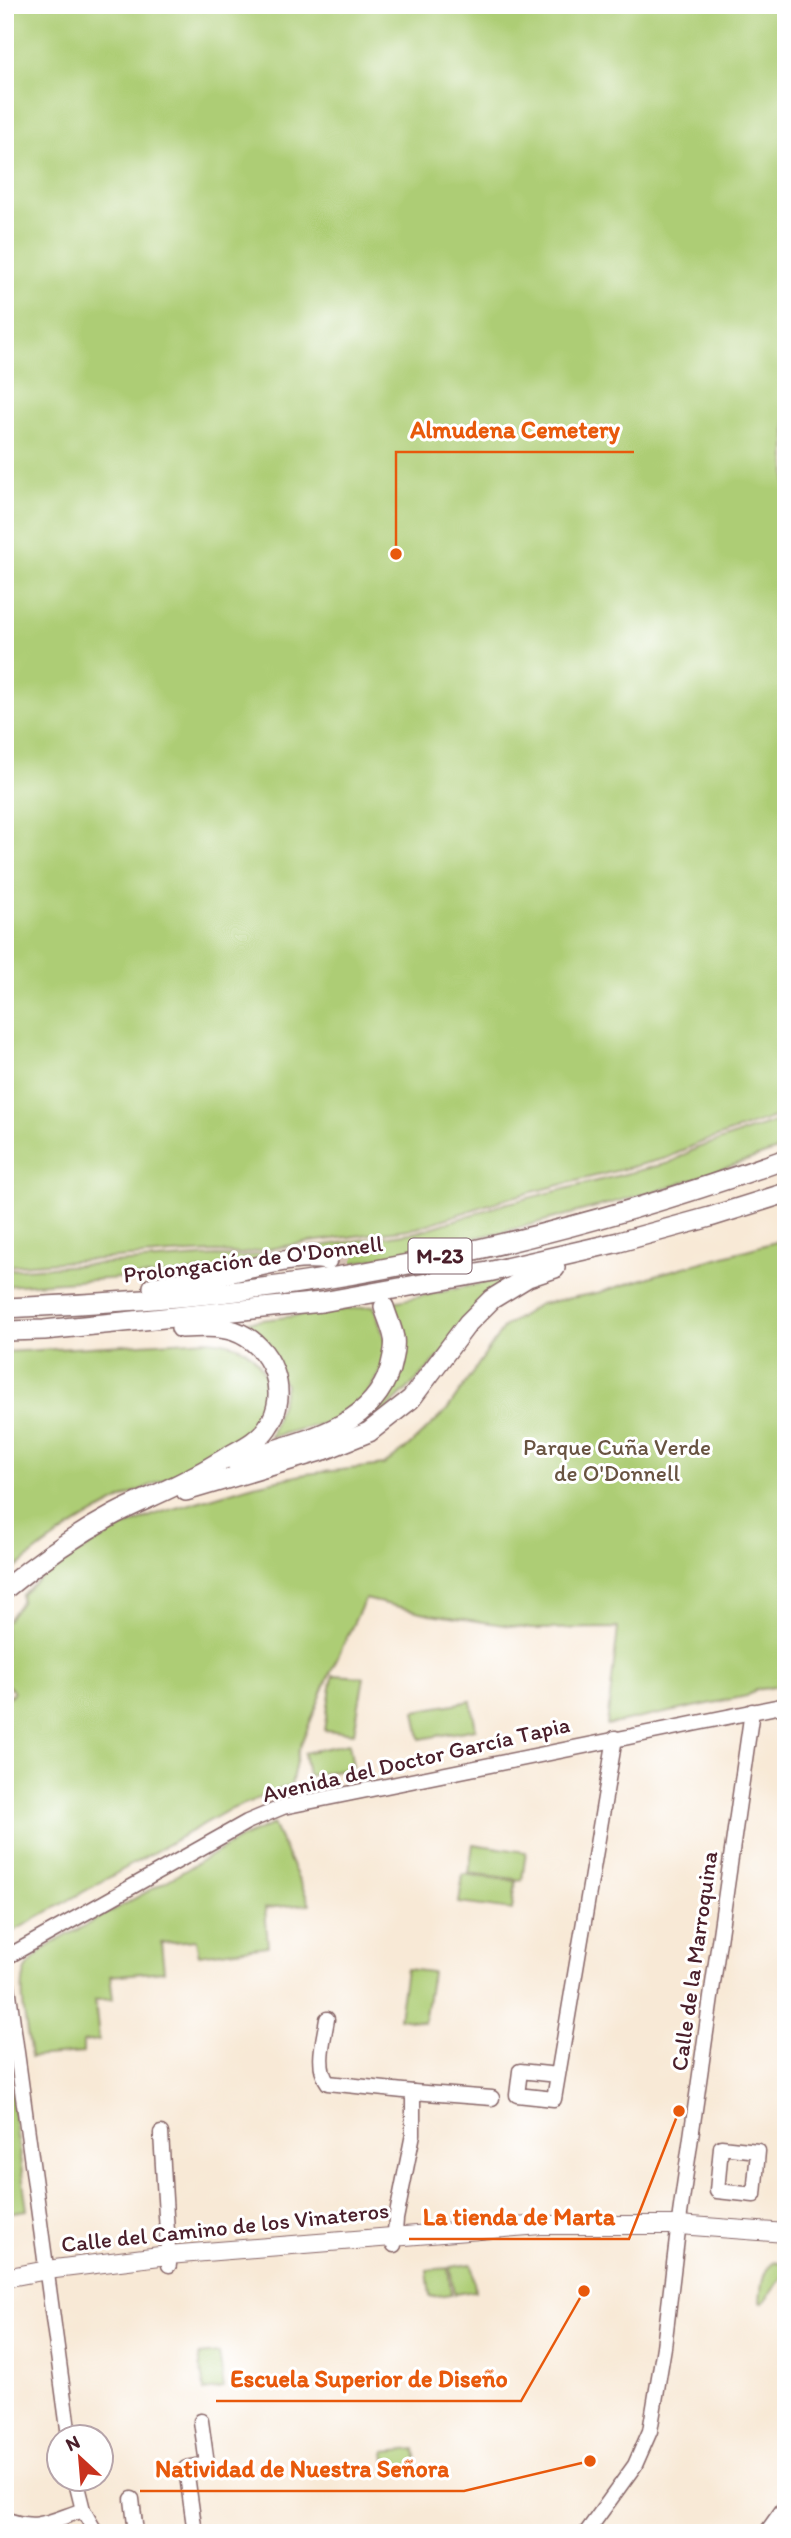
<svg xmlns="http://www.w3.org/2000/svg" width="791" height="2538" viewBox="0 0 791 2538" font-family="Itim,sans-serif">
  <rect width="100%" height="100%" fill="#fff"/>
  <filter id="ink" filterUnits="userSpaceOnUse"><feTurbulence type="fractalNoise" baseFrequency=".0143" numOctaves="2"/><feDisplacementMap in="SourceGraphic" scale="14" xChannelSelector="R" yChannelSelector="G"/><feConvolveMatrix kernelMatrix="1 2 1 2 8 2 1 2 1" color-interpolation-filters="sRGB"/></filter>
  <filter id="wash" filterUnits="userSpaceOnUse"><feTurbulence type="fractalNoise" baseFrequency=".00686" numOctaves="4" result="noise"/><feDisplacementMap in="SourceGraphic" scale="28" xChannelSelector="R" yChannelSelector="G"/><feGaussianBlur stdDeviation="1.57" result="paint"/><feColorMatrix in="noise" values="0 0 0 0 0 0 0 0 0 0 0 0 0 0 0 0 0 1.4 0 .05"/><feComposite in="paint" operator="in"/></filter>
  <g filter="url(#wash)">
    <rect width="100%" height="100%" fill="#f8e9d6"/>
    <g fill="#adcd75" stroke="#7c7650" stroke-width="2">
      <path d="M5,5H786V1113L697,1144L667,1158L505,1199L417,1228L310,1242L241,1254L218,1252L172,1254L5,1266Z"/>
      <path d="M786,1118V1147L667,1188L503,1232L353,1263L331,1253L178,1274L5,1286V1270L217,1256L241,1257L418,1232L504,1204L669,1163L697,1148Z"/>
      <path d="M786,1239V1685L756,1690L747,1696L607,1725L618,1628L531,1629L430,1614L365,1599L330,1673L298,1752L291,1785L227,1811L5,1936V1701L14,1692L5,1682V1624L21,1602L22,1595L52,1567L122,1528L156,1514L254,1485L306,1474L384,1465L408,1447L447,1410L504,1327L540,1304L601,1292L659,1274Z"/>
      <path d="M511,1277L424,1373L366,1429L240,1466L383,1400L389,1303Z"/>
      <path d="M374,1306L386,1344L383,1368L363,1401L329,1422L270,1437L286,1385L238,1323Z"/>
      <path d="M208,1340C231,1342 249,1346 261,1367C270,1383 270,1409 260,1424C242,1450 160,1480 129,1495C85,1517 41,1544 5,1578V1476L10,1465L5,1463V1352Z"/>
      <path d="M333,1675L364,1677L354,1733L324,1730Z"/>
      <path d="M471,1701L476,1729L420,1739L415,1711Z"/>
      <path d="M349,1743L353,1767L308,1776L304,1753Z"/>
      <path d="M273,1824L310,1904L265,1908L268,1946L199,1955L196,1940L161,1943L164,1971L110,1976L113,1999L95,2000L99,2040L83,2042V2053L31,2057C28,2034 17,1989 26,1970C32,1958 43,1950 53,1943L165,1882L241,1838Z"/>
      <path d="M473,1844L526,1852L522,1880L469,1873Z"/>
      <path d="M463,1874L516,1881L512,1910L459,1903Z"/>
      <path d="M406,1969L432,1972L424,2022L399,2018Z"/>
      <path d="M5,2047L27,2210L5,2213Z"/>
      <path d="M773,2262L786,2264V2272L763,2303L760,2302C761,2288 762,2271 773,2262Z"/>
      <path d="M472,2264L475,2291L454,2294L450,2267Z"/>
      <path d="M448,2268L451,2294L430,2297L427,2270Z"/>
      <path d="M219,2353L224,2388L204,2391L199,2355Z"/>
      <path d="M415,2449L418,2471L388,2474L385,2452Z"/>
    </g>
  </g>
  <g filter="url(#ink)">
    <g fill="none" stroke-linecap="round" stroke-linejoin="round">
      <path stroke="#d5c1b4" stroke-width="19" stroke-dasharray="19 10" stroke-linecap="butt" d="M327,1260C354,1266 371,1282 384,1306"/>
      <g stroke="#876667" stroke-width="17">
        <g id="minor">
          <path d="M5,1958L247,1822L283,1807L786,1705"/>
          <path d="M5,1964L69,2436"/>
          <path d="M327,2019C324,2039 315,2066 328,2083L413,2092"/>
          <path d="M558,2075L520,2071L517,2095L554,2099L615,1738"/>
          <path d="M161,2133L169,2265"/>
          <path d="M721,2147L758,2151L754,2195L717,2191Z"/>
          <path d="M394,2245L396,2219L413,2134V2092L492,2098"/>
          <path d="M75,2478L83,2510L96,2533"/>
          <path d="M132,2499L136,2533"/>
          <path d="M5,2519C38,2532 52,2520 83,2510"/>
          <path d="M195,2533L186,2468L207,2464L201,2421"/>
          <path d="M586,2533L635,2465L650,2431L664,2347L680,2214L752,1711"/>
          <path d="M766,2533L786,2505"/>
        </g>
      </g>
      <g stroke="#876667" stroke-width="20">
        <path id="major" d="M5,2278L47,2270L168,2255L541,2225H679L786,2233"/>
      </g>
      <g stroke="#876667" stroke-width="22">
        <g id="highway">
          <path d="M153,1287C186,1282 218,1275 251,1268C277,1262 301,1256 327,1260"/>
          <path d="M5,1308C108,1303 211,1297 312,1281C474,1256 632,1214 786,1159"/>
          <path d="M5,1331L44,1330L322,1302L488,1272L619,1242L710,1217L786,1193"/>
          <path d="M236,1462C292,1442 370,1433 390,1369C392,1360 396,1347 394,1338C392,1327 387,1317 384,1307"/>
          <path d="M186,1491L324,1450L369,1432L411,1399L468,1323L492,1299L528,1277L555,1268"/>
          <path d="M5,1589C40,1560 76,1535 115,1514C140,1501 167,1491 192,1477C205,1471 217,1463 229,1456C243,1448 258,1441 267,1428C292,1394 272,1344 234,1331C218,1326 199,1327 181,1328"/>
        </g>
      </g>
      <use href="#minor" stroke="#fff" stroke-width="14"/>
      <use href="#major" stroke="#fff" stroke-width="18"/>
      <use href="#highway" stroke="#fff" stroke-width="19"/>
    </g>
  </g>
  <g text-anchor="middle" stroke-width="6" stroke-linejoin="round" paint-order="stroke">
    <rect fill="#fff" stroke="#80626b" stroke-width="2" x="408.5" y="1238.5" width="63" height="35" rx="5"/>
    <g font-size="21" font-weight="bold" fill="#4a1f2b">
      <text x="440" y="1263">M-23</text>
    </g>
    <g font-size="23" fill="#4a1f2b" stroke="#fff">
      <text transform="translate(253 1259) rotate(-7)" y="8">Prolongación de O'Donnell</text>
      <text transform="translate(416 1759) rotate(-13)" y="8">Avenida del Doctor García Tapia</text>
      <text transform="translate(694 1961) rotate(-82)" y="8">Calle de la Marroquina</text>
      <text transform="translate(225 2227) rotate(-6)" y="8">Calle del Camino de los Vinateros</text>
    </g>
    <g font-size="23" fill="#685341" stroke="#fff">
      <text x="617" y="1455">Parque Cuña Verde<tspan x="617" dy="26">de O'Donnell</tspan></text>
    </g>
  </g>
  <path fill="none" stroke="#e8590c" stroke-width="2.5" d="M396 554L396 452H634M679 2111L629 2239H409M584 2291L521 2401H216M590 2461L464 2491H140"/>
  <g fill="#e8590c" stroke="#fff" stroke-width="2.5">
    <circle cx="396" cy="554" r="7"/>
    <circle cx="679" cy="2111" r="7"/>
    <circle cx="584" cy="2291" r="7"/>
    <circle cx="590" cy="2461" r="7"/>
  </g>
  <g font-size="24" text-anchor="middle" font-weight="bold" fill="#e8590c" stroke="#fff" stroke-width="6" stroke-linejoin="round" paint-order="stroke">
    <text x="515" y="438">Almudena Cemetery</text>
    <text x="519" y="2225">La tienda de Marta</text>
    <text x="369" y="2387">Escuela Superior de Diseño</text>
    <text x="302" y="2477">Natividad de Nuestra Señora</text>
  </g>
  <rect width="791" height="2538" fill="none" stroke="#fff" stroke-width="28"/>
  <g transform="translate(80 2458) rotate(334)"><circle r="33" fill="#ffffff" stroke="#b7a5aa" stroke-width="2"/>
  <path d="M0-5L12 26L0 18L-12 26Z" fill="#c8321e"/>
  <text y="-10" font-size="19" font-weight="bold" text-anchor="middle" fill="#4a1f2b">N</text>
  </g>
</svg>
